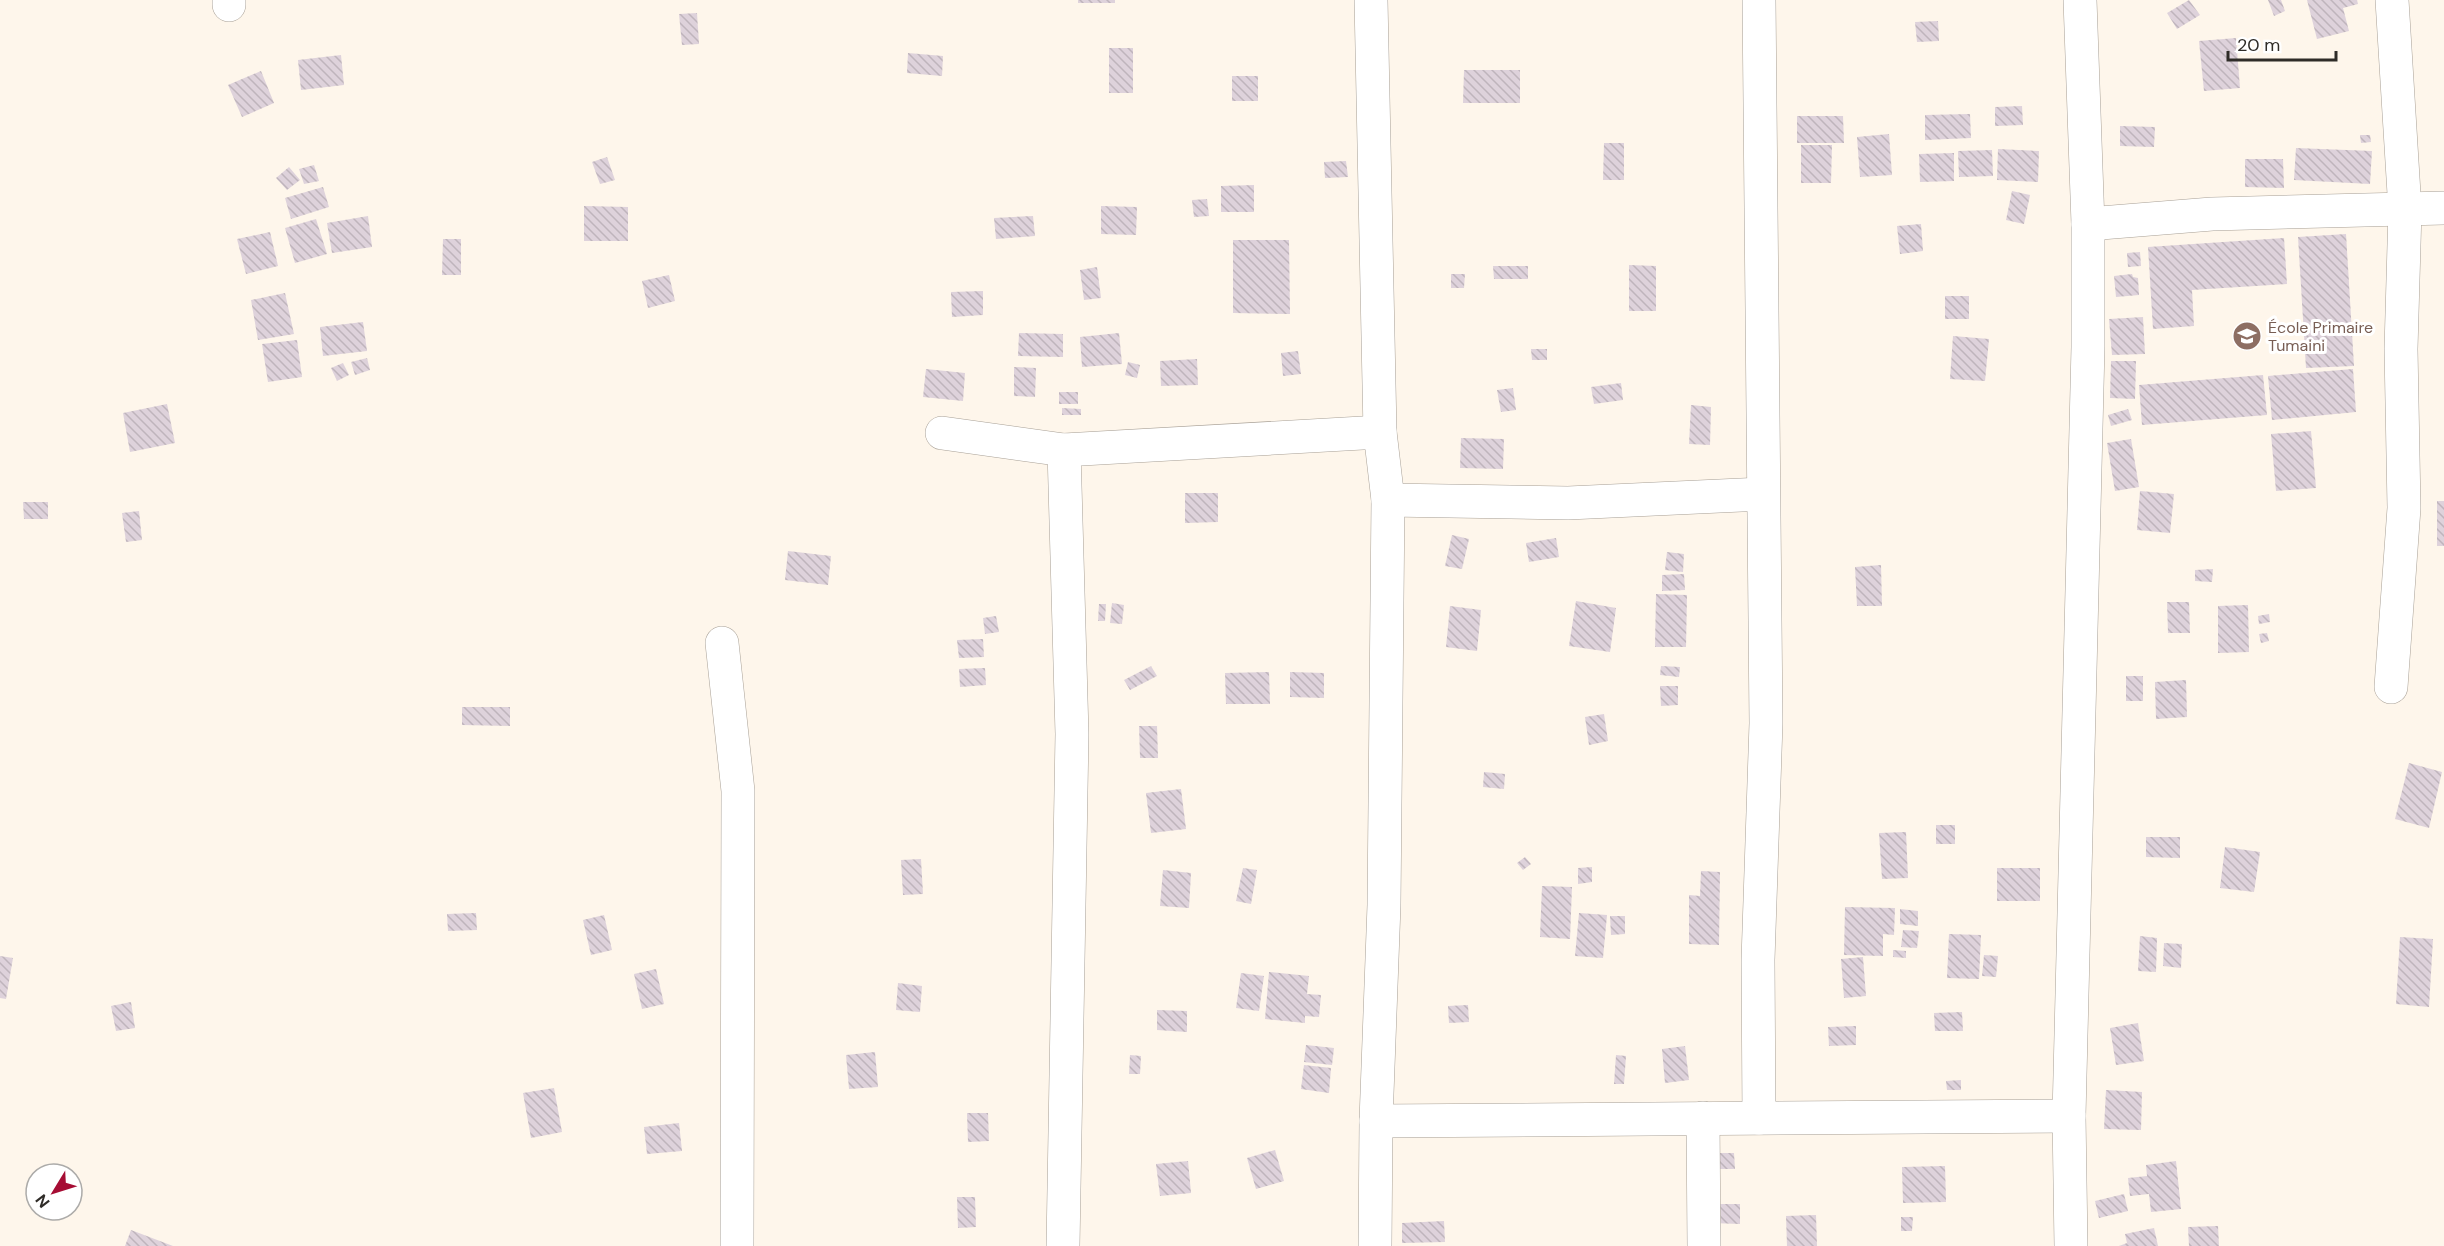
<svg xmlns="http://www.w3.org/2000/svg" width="2444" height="1246" viewBox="0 0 2444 1246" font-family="'DM Sans',sans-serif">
  <defs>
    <pattern id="building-back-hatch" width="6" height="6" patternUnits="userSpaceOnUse" patternTransform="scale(1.5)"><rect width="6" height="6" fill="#ded2db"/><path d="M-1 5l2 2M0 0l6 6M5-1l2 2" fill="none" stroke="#bfb4bc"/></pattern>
  </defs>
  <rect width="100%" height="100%" fill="#fef6eb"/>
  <g fill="url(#building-back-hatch)">
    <rect x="1078" y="0" width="37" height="3"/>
    <path d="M2189,0L2200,15L2177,29L2167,13Z"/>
    <path d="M2268,0H2281L2285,11L2274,16Z"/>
    <path d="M2307,0H2357L2358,4L2343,8L2349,31L2317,39Z"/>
    <path d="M697,13L699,44L682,45L679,14Z"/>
    <path d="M1938,21L1939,41L1917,42L1915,22Z"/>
    <path d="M2236,38L2240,88L2204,91L2199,41Z"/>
    <rect x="1109" y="48" width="24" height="45"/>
    <path d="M908,53L943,56L942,76L907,73Z"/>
    <path d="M341,55L344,85L301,90L298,60Z"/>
    <path d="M1464,70H1520V103H1463Z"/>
    <path d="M261,71L274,103L242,117L228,85Z"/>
    <rect x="1232" y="76" width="26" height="25"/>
    <path d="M2022,106L2023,125L1995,126V107Z"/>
    <path d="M1970,114L1971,138L1925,140V115Z"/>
    <path d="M1797,116H1843L1844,143H1797Z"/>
    <path d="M2120,126L2155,127L2154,147L2120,146Z"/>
    <path d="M1889,134L1892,175L1860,177L1857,137Z"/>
    <path d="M2360,135H2370L2371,142L2361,143Z"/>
    <path d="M1604,143H1624V180H1603Z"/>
    <path d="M1801,145H1832L1831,183H1801Z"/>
    <path d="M2296,148L2372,151L2370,184L2294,180Z"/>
    <path d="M1998,149L2039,151L2038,182L1997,180Z"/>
    <path d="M1992,150L1993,176L1959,177L1958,151Z"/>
    <path d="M1954,153V181L1920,182L1919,154Z"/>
    <path d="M607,157L615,180L600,184L592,162Z"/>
    <path d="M2245,159H2283L2284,188L2245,187Z"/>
    <path d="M1346,161L1348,177L1325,178L1324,162Z"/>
    <path d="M314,165L319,181L304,184L299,169Z"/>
    <path d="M289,167L300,180L287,190L276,178Z"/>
    <path d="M1254,185V212H1221V186Z"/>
    <path d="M323,187L329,207L291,219L285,198Z"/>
    <path d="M2012,191L2030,195L2024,224L2006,220Z"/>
    <path d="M1207,199L1209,216L1194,217L1192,200Z"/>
    <path d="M584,206L628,207V241H584Z"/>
    <path d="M1101,206L1137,207L1136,235L1101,234Z"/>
    <path d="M368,216L372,247L332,253L327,223Z"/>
    <path d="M1033,216L1035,236L996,239L994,218Z"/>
    <path d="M316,219L327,254L295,263L285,228Z"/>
    <path d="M1921,224L1923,251L1900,254L1897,226Z"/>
    <path d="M270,232L278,266L246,274L237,239Z"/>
    <path d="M2346,234L2354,366L2306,368L2298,237Z"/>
    <path d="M2284,238L2287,284L2192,290L2194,326L2153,329L2148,247Z"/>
    <path d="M443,239H461V275H442Z"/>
    <path d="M1233,240H1289L1290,314L1233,313Z"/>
    <path d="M2140,252L2141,266L2128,267L2127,253Z"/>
    <path d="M1629,265L1656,266V311H1629Z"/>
    <path d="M1493,266H1528V279H1494Z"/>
    <path d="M1097,267L1101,298L1084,300L1080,270Z"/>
    <path d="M1451,274H1465L1464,288H1451Z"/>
    <path d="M2132,274L2133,277L2138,278L2139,295L2116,297L2114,276Z"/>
    <path d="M669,275L675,301L648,308L642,281Z"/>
    <path d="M983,291V315L952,317L951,292Z"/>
    <path d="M285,293L294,334L258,340L251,300Z"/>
    <rect x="1945" y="296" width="24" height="23"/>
    <path d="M2143,317L2145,354L2112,355L2109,319Z"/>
    <path d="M363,322L367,351L323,356L320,327Z"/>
    <path d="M1019,333L1063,334V357L1018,356Z"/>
    <path d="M1119,333L1122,364L1082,367L1080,337Z"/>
    <path d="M1953,336L1989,339L1985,381L1950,379Z"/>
    <path d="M297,340L302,377L268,382L262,344Z"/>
    <path d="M1531,349H1547V360H1532Z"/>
    <path d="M1298,351L1301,374L1283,376L1281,353Z"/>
    <path d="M367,358L370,370L355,375L351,362Z"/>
    <path d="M1197,359L1198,385L1161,386L1160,361Z"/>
    <path d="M2111,361H2136L2135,399L2110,398Z"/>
    <path d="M1128,362L1140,365L1137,378L1125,375Z"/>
    <path d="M343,363L349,375L337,381L331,368Z"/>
    <path d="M1014,367L1036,368L1035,397L1014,396Z"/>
    <path d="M926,369L965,373L963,401L923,397Z"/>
    <path d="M2353,369L2356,412L2272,420L2268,376Z"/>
    <path d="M2263,375L2267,415L2142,425L2139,385Z"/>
    <path d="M1621,383L1623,400L1594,404L1591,387Z"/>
    <path d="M1513,388L1516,410L1501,412L1497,390Z"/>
    <rect x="1059" y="392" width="19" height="12"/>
    <path d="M167,404L175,443L130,452L123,413Z"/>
    <path d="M1691,405L1711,407L1710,445L1689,444Z"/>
    <path d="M1062,408L1081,409V415H1062Z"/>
    <path d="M2128,409L2132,420L2111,426L2108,415Z"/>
    <path d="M2311,431L2316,488L2276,491L2271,434Z"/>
    <path d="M1461,438L1504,439L1503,469L1460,468Z"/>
    <path d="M2131,439L2139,487L2115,491L2107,443Z"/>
    <path d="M2140,491L2174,494L2170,533L2137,530Z"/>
    <path d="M1185,493H1218V522L1185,523Z"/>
    <rect x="2437" y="501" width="7" height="45"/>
    <path d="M23,502H48V519H24Z"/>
    <path d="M139,511L142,540L126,542L122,513Z"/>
    <path d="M1452,535L1469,539L1462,569L1445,566Z"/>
    <path d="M1556,538L1559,557L1529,562L1526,543Z"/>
    <path d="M788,551L831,556L828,585L785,580Z"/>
    <path d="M1667,552L1684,554L1683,572L1665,570Z"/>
    <path d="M1881,565L1882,606H1857L1855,567Z"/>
    <path d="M2213,569L2212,582L2195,581V570Z"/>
    <path d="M1684,574L1685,590L1662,591V575Z"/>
    <path d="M1656,594L1687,595L1686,647H1655Z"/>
    <path d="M1576,601L1616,608L1610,652L1569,646Z"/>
    <path d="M2167,602H2189L2190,633H2168Z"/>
    <path d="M1112,603L1124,605L1122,624L1110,623Z"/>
    <path d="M1099,604H1106L1105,621H1098Z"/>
    <path d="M2248,605L2249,652L2218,653V606Z"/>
    <path d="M1450,606L1481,610L1477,651L1446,647Z"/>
    <path d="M2269,614L2270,622L2259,624L2258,616Z"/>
    <path d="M996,616L999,632L985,634L983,618Z"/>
    <path d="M2267,633L2269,641L2261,643L2259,634Z"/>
    <path d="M983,639L984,657L959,658L957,640Z"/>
    <path d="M1151,666L1157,676L1130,690L1124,680Z"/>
    <path d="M1661,666L1680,667L1679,677L1660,675Z"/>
    <path d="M985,668L986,685L960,687L959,669Z"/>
    <path d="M1269,672L1270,704H1226L1225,673Z"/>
    <path d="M1290,672L1324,673V698L1290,697Z"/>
    <rect x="2126" y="676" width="17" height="25"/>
    <path d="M2186,680L2187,717L2156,719L2155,682Z"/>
    <path d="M1660,686H1678V705L1661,706Z"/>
    <path d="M462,707H510V726L462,725Z"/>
    <path d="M1604,714L1608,741L1589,745L1585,717Z"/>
    <path d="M1139,726H1157L1158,758H1140Z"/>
    <path d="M2409,763L2442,772L2429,828L2395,819Z"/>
    <path d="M1484,772L1505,774L1504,789L1483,787Z"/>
    <path d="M1181,789L1186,829L1151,833L1146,793Z"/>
    <rect x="1936" y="825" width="19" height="19"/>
    <path d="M1906,832L1908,878L1882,879L1879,833Z"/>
    <path d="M2146,837H2180V858L2146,857Z"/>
    <path d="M2225,847L2260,852L2254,892L2220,888Z"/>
    <path d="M1525,857L1531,864L1523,870L1517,863Z"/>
    <path d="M921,859L923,894L903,895L901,860Z"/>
    <path d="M1592,867V882L1578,884V868Z"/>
    <path d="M1243,868L1257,870L1251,904L1236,901Z"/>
    <rect x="1997" y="868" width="43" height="33"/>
    <path d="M1163,870L1191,873L1189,908L1160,906Z"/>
    <path d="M1701,871L1720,872L1719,945L1689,944V895L1700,896Z"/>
    <path d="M1542,886L1572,887L1570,939L1540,937Z"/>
    <path d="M1845,907L1895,908L1894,935L1883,934V956L1844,955Z"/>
    <path d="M1900,909L1918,911V926L1900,924Z"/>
    <path d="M476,913L477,930L448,931L447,914Z"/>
    <path d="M1579,913L1607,915L1603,958L1575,956Z"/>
    <path d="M604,915L612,950L591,955L583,920Z"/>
    <path d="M1610,916H1625V934L1611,935Z"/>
    <path d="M1903,930L1919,931L1917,948L1901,947Z"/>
    <path d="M1949,934L1981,935L1979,979L1947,978Z"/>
    <path d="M2140,936L2157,938L2156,972L2138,971Z"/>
    <path d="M2400,937L2433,939L2429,1007L2396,1004Z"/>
    <path d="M2164,943L2182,944L2181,968L2163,966Z"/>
    <path d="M1893,950L1906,951V958L1893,957Z"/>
    <path d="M1984,955L1998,956L1996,977L1982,976Z"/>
    <path d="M0,956L13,958L6,999L0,998Z"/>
    <path d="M1863,957L1866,996L1844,998L1841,959Z"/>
    <path d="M656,969L664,1004L642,1009L634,974Z"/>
    <path d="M1269,972L1309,976L1307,994L1321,995L1319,1017L1305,1016V1023L1265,1019Z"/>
    <path d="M1241,973L1264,976L1259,1011L1236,1008Z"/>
    <path d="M898,983L922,986L920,1012L896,1010Z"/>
    <path d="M131,1002L135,1028L116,1031L111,1006Z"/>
    <path d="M1468,1005L1469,1022L1449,1023L1448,1006Z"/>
    <path d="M1157,1010L1187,1011V1032L1157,1030Z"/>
    <path d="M1962,1012L1963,1031H1935L1934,1013Z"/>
    <path d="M2138,1023L2144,1061L2116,1065L2110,1028Z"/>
    <path d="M1856,1026V1045L1829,1046L1828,1027Z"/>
    <path d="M1306,1045L1334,1048L1332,1065L1304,1062Z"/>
    <path d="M1685,1046L1689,1080L1665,1083L1662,1049Z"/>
    <path d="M875,1052L878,1087L849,1089L846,1055Z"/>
    <path d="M1130,1055L1141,1056L1140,1074H1129Z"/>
    <path d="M1616,1055L1626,1056L1624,1084H1614Z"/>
    <path d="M1304,1065L1331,1068L1329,1093L1301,1089Z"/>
    <path d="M1961,1080V1090H1947L1946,1081Z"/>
    <path d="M554,1088L562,1132L531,1138L523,1093Z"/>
    <path d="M2106,1090L2142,1092L2141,1130L2104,1129Z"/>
    <path d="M967,1113H988L989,1141L968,1142Z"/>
    <path d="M679,1123L682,1151L647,1154L644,1127Z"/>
    <path d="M1275,1150L1284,1181L1256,1189L1247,1158Z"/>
    <path d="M1708,1153H1734L1735,1169H1708Z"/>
    <path d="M1188,1161L1191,1193L1160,1196L1156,1164Z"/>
    <path d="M2176,1161L2181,1209L2151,1212L2149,1194L2130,1196L2128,1178L2147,1176L2146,1165Z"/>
    <path d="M1945,1166L1946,1202L1903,1203L1902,1167Z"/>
    <path d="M2124,1194L2128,1211L2099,1218L2095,1201Z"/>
    <path d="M957,1197H975L976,1227L958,1228Z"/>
    <path d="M1711,1204H1740V1224L1711,1223Z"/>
    <path d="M1816,1215L1817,1246H1787L1786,1216Z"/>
    <path d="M1901,1217H1913L1912,1231H1901Z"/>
    <path d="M1444,1221L1445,1242L1402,1243V1223Z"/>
    <path d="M2218,1226L2219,1246H2189L2188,1227Z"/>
    <path d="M2154,1228L2158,1246H2119L2127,1243L2125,1234Z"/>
    <path d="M131,1230L173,1246H125Z"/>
  </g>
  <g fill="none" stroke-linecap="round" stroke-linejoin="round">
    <g stroke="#a8a096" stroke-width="34">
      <g id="minor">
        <path d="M229,0V5"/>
        <path d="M1371,0L1380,432L1388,500L1384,905L1376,1121L1375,1246"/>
        <path d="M1759,0L1766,723L1758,960L1759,1118"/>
        <path d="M2088,224L2212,214L2444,208"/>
        <path d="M942,433L1064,450L1380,432"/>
        <path d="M1388,500L1568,503L1763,494"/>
        <path d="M722,643L738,791L737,1246"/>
        <path d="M2391,687L2404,508L2401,349L2405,210L2392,0"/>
        <path d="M1703,1118L1704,1246"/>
        <path d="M1376,1121L2069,1116"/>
        <path d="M1063,1246L1072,734L1064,450"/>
        <path d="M2071,1246L2069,1116L2088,347V224L2080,0"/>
      </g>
    </g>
    <use href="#minor" stroke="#fff" stroke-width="33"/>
  </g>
  <defs>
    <g id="school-disc" transform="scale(1.5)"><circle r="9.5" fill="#8d6e63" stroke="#fff"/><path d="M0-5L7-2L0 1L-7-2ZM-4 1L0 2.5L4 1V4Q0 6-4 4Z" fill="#fff"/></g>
  </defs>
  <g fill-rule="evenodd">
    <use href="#school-disc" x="2247" y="336"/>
  </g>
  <g text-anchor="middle" stroke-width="6" stroke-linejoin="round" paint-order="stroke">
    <g font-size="16" fill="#785e54" stroke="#fff" text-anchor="start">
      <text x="2268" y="333">École Primaire<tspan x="2268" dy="18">Tumaini</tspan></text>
    </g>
  </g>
  <g transform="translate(54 1192) rotate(232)"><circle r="28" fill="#ffffff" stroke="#acaba9" stroke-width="1.5"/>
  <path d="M0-4.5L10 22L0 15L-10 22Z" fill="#a60d34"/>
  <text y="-9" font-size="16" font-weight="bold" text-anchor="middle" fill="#2f2c28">N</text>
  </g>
  <path d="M2228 51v9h108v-9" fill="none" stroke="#2f2c28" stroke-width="3"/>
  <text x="2237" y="51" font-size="18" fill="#2f2c28" stroke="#ffffff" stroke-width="4.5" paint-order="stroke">20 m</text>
</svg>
